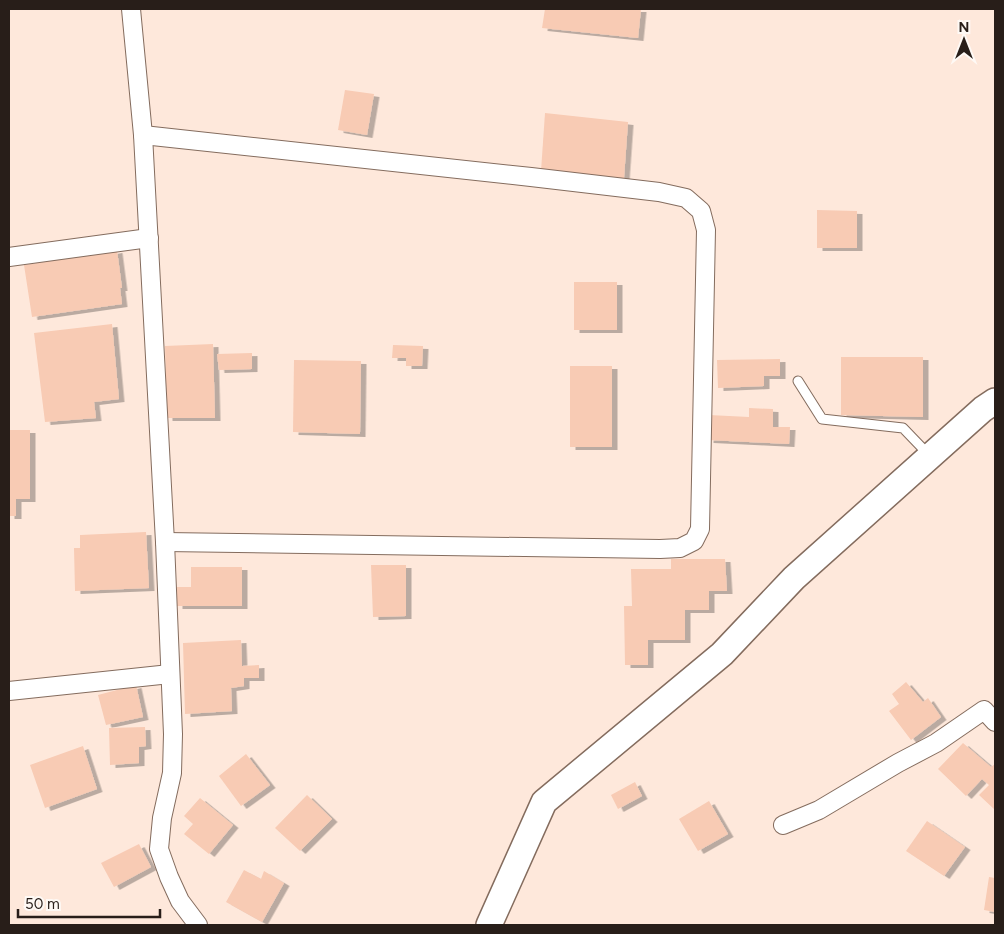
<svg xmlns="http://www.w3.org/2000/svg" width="1004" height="934" viewBox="0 0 1004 934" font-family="Figtree,sans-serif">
  <defs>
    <filter id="shadow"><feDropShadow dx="5.5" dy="3" stdDeviation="0" flood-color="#0004"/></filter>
  </defs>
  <rect width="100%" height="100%" fill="#fee8db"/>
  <g fill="#f8cbb4" filter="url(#shadow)">
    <path d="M545,9H641L638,38L542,28Z"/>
    <path d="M345,90L374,94L367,135L338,130Z"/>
    <path d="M545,113L628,122L624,178L541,171Z"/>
    <path d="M817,210L857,211V248H817Z"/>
    <path d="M117,250L122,288H120L122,304L32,317L24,265Z"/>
    <rect x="574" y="282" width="43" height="48"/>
    <path d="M112,324L119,399L94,402L96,418L45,422L34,333Z"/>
    <path d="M213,344L215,418H167L165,346Z"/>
    <path d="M393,345L423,346L422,366H406V358H392Z"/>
    <path d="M252,353V369L219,370L217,354Z"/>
    <path d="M841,357H923V417L841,415Z"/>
    <path d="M780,359V376H764V386L718,388L717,360Z"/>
    <path d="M294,360L361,361L360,434L293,432Z"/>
    <rect x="570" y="366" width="42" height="81"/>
    <path d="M749,408L773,409V427H790L789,444L708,440L709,415L749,417Z"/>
    <path d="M9,430H30V499H16V516H9Z"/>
    <path d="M146,532L149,588L75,591L74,548H80V535Z"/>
    <path d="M671,559H725L727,591H709V610H685V640H648V665H625L624,606H632L631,569H671Z"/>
    <path d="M371,565H406V616L373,617Z"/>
    <path d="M191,567H242V606H177V587H191Z"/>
    <path d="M241,640L242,666L259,665V678H244V686L231,688L232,711L185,714L183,643Z"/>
    <path d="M906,682L923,702L928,698L941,717L911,740L889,711L899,704L892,694Z"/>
    <path d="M136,685L143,717L106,725L98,695Z"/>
    <path d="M145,727L146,746L139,747V763L110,765L109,728Z"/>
    <path d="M963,743L991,767L995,764V810L979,795L989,785L982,779L966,796L938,769Z"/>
    <path d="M83,746L97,789L45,808L30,765Z"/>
    <path d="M246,754L270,785L241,806L219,776Z"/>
    <path d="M635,782L642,796L618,809L611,795Z"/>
    <path d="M307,795L332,819L300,851L275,828Z"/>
    <path d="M200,798L233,825L209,854L184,834L193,824L184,816Z"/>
    <path d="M709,801L728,834L698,851L679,819Z"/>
    <path d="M927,821L965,847L944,876L906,851Z"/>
    <path d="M139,844L151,867L114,887L101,863Z"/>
    <path d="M244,870L261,879L264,871L284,883L262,922L226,902Z"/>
    <path d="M989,877L995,878V912L984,910Z"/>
  </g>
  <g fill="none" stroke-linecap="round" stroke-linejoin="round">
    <g stroke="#846c5e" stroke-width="11">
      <path id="lane" d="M798,381L822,419L903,428L928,454"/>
    </g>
    <g stroke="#846c5e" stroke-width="20">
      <g id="street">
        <path d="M131,9L143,135L165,542L173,734L172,773L162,818L159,849L169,877L180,901L198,925"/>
        <path d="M143,135L531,177L659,192L686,198L701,211L706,230L700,529L694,541L680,548L660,549L165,542"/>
        <path d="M9,257L149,238"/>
        <path d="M9,691L170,674"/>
        <path d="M783,825L819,810L898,763L936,743L984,710L995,722"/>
      </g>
    </g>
    <g stroke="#846c5e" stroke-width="28">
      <path id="secondary" d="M489,925L544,802L722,654L794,578L983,409L995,401"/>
    </g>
    <use href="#lane" stroke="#fff" stroke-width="9"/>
    <use href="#street" stroke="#fff" stroke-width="18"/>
    <use href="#secondary" stroke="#fff" stroke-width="25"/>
  </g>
  <rect width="1004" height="934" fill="none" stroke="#281e19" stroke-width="20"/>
  <g transform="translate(964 40)" stroke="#fef9f5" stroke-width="4" paint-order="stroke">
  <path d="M0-4L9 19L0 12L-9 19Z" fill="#281e19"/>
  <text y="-8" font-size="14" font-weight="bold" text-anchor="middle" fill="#281e19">N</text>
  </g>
  <path d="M18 909v8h142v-8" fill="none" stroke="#281e19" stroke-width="2.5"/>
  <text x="25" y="909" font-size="15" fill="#281e19" stroke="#fef9f5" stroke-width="4" paint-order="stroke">50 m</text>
</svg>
